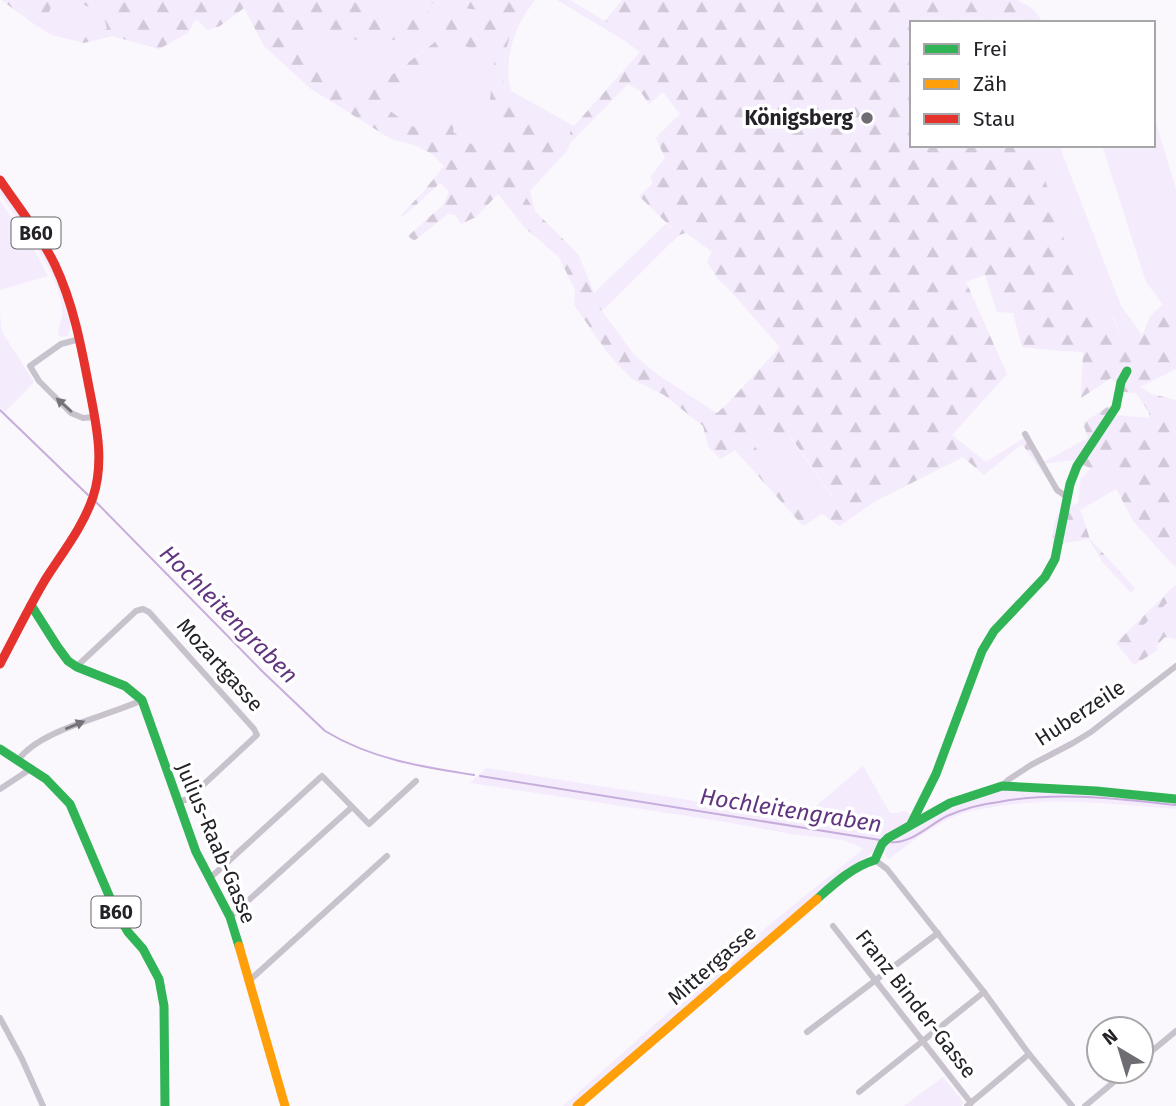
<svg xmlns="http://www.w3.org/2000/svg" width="1176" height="1106" viewBox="0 0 1176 1106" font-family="'Fira Sans',sans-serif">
  <defs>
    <pattern id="forest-firs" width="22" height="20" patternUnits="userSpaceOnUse" patternTransform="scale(1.75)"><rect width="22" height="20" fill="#f4ebfc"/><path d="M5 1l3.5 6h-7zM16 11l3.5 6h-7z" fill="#d1c9d8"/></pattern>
  </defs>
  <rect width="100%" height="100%" fill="#faf7fd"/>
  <g fill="#f4ebfc">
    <path d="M337,0H410L478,10L483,2L482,0H506L482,28L471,31L451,18L429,12L382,15L352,0L346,3Z"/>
    <path d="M526,0H535C531,6 526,12 522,19C511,38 504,70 511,91L574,126L570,132L571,142L567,151L530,191L535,211L523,193C527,182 535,176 543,168C550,161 561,150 561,140C562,125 518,104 506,97C499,64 509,29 526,0Z"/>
    <path d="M557,0H570L605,21L641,46L640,52L625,41Z"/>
    <path d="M53,3L82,4L103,13L108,29L83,35L55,30L44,23Z"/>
    <path d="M499,31L490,99L502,134L498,146L479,149L453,132L455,119H449L435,136L408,124L377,102L413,82L457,43Z"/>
    <path d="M308,32L337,35L365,42L445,36L421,52L377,86L354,92L319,71L307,55L292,52Z"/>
    <path d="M1153,113L1176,189V273L1169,275L1173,296L1163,305L1146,282L1102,145H1153Z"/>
    <path d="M1034,145H1059L1121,306L1142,335L1137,347L1128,354L1113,316L1102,329L1085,305Z"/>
    <path d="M0,186C27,225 56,263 66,310C69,321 73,326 67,336L60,337L58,334C59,324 64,316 62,306C57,269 21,225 0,194Z"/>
    <path d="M0,201L35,251L48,276L0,290Z"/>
    <path d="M666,224L679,235L602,311L593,294Z"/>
    <path d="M0,314L2,332L34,382L5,412L0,407Z"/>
    <path d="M772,429L789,436L834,499L808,515L752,443L755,438Z"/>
    <path d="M1088,438L1082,464L1072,460L1040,464Z"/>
    <path d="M1105,467L1116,489L1080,510L1078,503L1081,478L1091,469Z"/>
    <path d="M1176,585V614L1166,622L1161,636L1139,654L1130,638L1167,603L1169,591Z"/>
    <path d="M863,766L890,813H897L904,811L923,821C947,808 978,793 1005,790L1076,793L1176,802V809C1113,804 1051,796 988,808C974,810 959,813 947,820C926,830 907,845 889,859L882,851L873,852L850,869L582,1106H563C660,1020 756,932 859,853L863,849L861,847L843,840L791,834L720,821L470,783L486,768L802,818Z"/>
    <path d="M943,1077L964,1103L961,1106H904Z"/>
  </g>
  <g fill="url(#forest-firs)" fill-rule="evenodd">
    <path d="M1,0H337L346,3L351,0L382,15L429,12L451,18L472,31L482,28L506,0H526C509,29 499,63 506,97C518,104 562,125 561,140C561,150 550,161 543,168C535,176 527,182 524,194L535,211L578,254L602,311L635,356L658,375L717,413L726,405L780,347L725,285L720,282L707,262L712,252L686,233L679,235L639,196L653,183L650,177L665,158L656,138L680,114L663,92L649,104L640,91L628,84L571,142L570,132L574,126L640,52L641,46L605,21L622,0H1017L1032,8L1044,23H912V145H1034L1085,305L1102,329L1112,316L1128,353L1137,347L1151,315L1173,296L1169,274L1176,273V369L1140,387L1152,394L1176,400V566L1171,563L1133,521L1105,467L1091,469L1082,464L1088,438L1083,423L1109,406L1114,415L1149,418V412L1136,393L1124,392L1111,378L1081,398L1083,352L1061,351L1022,347L1013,313L997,312L985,275L966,282L1007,374L952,435L986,462L1024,438L1047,479L1022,444L984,475L963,457L874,502L840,526L822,514L803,526L735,450L721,459L708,446L703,426L664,395L632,379L610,356L574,305L575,290L559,257L525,228L498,194L476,217L461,224L455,215L448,214L414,241L408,236L443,205L449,191L440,183L404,216L401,215L423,192L444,166L432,154L417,146L391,139L311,89L264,46L244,8L220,26L208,30L196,19L188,33L159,49L112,36L84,43L52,35L37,26ZM53,3L82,4L103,13L107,29L83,35L55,30L44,23ZM498,31L490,99L502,134L498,145L479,149L453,132L455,119H450L435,136L408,124L378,102L413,82L457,43L473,49ZM308,32L337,35L365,42L443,36L377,86L354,92L319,71L307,55L293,52ZM772,429L779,439L790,436L834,498L809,515L752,443L755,438Z"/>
    <path d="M410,0H482L483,2L478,10Z"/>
    <path d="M1078,503L1090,539L1135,588L1131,593L1103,563L1089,539L1052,545C1055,519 1051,513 1078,503Z"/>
    <path d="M1169,591L1167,603L1130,638L1139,654L1161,636L1166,622L1176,614V639L1165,637L1156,646L1158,650L1134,665L1116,643Z"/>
  </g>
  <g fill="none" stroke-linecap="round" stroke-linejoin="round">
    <g stroke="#c7addb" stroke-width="2">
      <path d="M0,410L88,495"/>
      <path d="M95,501L263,672L325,731C371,759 422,767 474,775"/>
      <path d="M480,776L880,840"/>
      <path d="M889,842C910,845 929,825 947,816C963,809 982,804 999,802C1057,791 1118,799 1176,805"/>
    </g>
    <g stroke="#c8c2cc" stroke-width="6">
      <path d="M80,339L61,344L30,366L39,381L71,413L83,418L95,417"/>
      <path d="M1025,434L1057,490L1067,497"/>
      <path d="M76,667L136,611L143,609L149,612L254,729L257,735L188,799L177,802"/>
      <path d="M18,760C41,729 106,717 142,700"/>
      <path d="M1002,786L1008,780L1031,765L1073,743L1091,732L1176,666"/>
      <path d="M0,789L32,768"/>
      <path d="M875,860L887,869L984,992L1029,1054L1072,1106"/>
      <path d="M210,878L322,776L369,824L416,781"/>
      <path d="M230,917L352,807"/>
      <path d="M833,926L971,1103"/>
      <path d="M250,980L387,856"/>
      <path d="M0,1018L22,1059L43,1106"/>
      <path d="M807,1032L938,933"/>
      <path d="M1141,1060L1176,1031"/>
      <path d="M859,1092L984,992"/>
      <path d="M967,1106L1029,1054"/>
      <path d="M1085,1106L1127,1071"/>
    </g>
    <g stroke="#30b455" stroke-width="9">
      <path d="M31,605L57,646L68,661L77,667L125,686L142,700L196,852L230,917L239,946"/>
      <path d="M0,749L46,779L70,804L116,912L128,932L143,949L159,979L164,1006L165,1106"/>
      <path d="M911,824L936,774L982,651L994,631L1045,577L1055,559L1070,484L1077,466L1116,407L1121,382L1127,371"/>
      <path d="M817,899C834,884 852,867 875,860L882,844L888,838L950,803L1002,786L1096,791L1176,799"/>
    </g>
    <g stroke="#ff9f0a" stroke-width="9">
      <path d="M239,946L285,1106"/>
      <path d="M577,1106L817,899"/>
    </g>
    <path stroke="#e5322d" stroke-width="9" d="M0,180C19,208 40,234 55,265C73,303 81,345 89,387C96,423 105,461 93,497C83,527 62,553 45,580C29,607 15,636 0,664"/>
  </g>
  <defs><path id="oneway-solid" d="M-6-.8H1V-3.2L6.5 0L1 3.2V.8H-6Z" transform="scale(1.75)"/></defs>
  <g fill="#76727a">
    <use href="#oneway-solid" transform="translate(64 405) rotate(-138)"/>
    <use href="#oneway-solid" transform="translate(75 725) rotate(-22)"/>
  </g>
  <circle fill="#6f6c72" stroke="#fff" stroke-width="2.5" cx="867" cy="118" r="7"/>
  <g text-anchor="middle" stroke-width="7" stroke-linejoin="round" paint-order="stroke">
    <g fill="#fff" stroke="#666468" stroke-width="2">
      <rect x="11.5" y="217.5" width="49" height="31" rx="5"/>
      <rect x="91.5" y="896.5" width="49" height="31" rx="5"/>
    </g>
    <g font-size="19" font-weight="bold" fill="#242127">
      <text x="36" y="240">B60</text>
      <text x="116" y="919">B60</text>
    </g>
    <g font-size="21" font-weight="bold" fill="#242127" stroke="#fff" text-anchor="end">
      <text x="853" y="125">Königsberg</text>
    </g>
    <g font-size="21" fill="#242127" stroke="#fff">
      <text transform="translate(220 665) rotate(48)" y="7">Mozartgasse</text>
      <text transform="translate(1080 713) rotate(-33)" y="7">Huberzeile</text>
      <text transform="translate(216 843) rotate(67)" y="7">Julius-Raab-Gasse</text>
      <text transform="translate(712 965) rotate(-41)" y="7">Mittergasse</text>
      <text transform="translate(916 1004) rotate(52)" y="7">Franz Binder-Gasse</text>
    </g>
    <g font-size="23" font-style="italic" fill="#61347f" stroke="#fff">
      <text transform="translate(229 614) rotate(45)" y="8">Hochleitengraben</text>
      <text transform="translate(791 810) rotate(9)" y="8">Hochleitengraben</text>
    </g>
  </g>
  <rect x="910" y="21" width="245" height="126" fill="#ffffff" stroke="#a7a6a9" stroke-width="2"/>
  <rect x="924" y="44" width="35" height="10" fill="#30b455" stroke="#a7a6a9" stroke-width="2"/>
  <text x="973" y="56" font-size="21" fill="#242127">Frei</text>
  <rect x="924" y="79" width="35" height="10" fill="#ff9f0a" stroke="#a7a6a9" stroke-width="2"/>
  <text x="973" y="91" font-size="21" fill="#242127">Zäh</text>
  <rect x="924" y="114" width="35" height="10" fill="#e5322d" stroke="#a7a6a9" stroke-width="2"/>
  <text x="973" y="126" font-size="21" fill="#242127">Stau</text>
  <g transform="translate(1120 1050) rotate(322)"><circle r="33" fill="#ffffff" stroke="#a7a6a9" stroke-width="2"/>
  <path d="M0-5L12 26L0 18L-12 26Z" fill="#6f6c72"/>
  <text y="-10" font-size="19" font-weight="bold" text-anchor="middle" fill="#242127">N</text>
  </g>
</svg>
